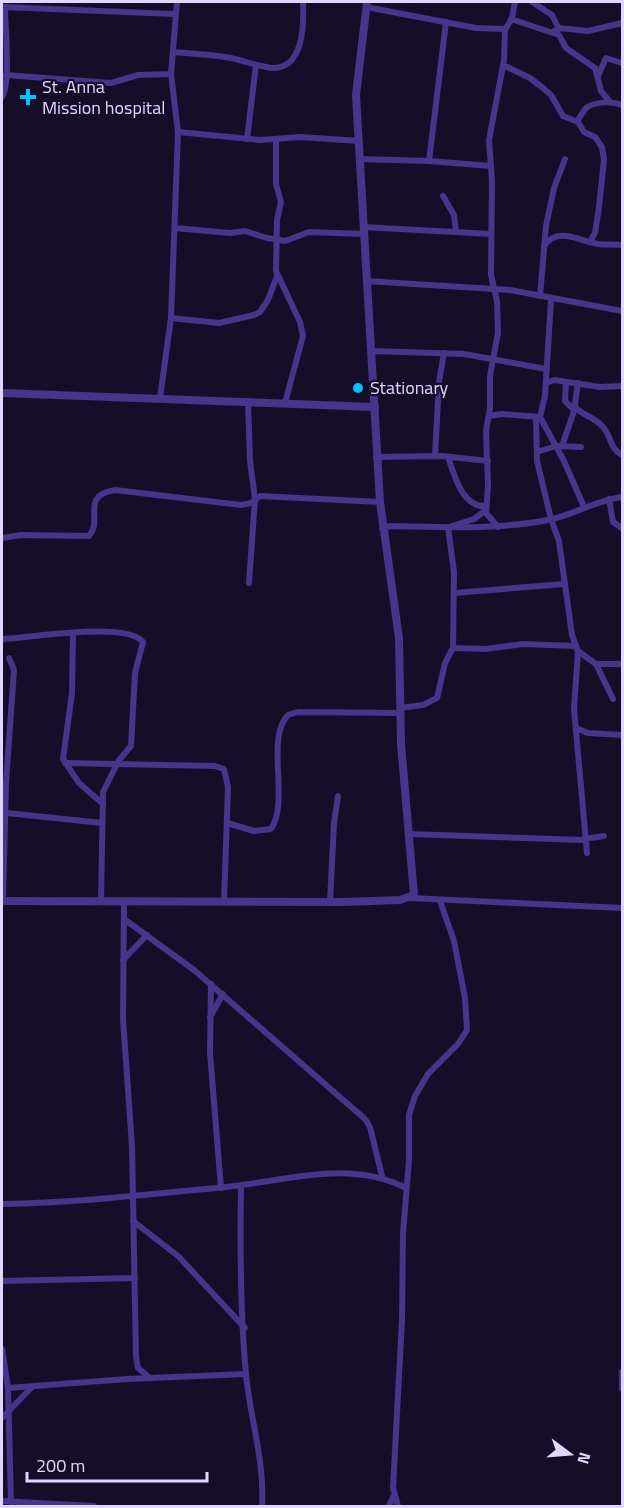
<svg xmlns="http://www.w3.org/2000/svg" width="624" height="1508" viewBox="0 0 624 1508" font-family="'Titillium Web',sans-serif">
  <rect width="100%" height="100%" fill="#160e29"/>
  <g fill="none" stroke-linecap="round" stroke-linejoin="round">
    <g stroke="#45358b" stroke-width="6">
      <path d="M532,2L552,15L559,29"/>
      <path d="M2,7L174,14"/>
      <path d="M366,7L476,28L505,29"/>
      <path d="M511,19L559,35L566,48L595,68L601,91L610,102"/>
      <path d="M553,32L559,28L588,31L622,23"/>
      <path d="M174,52C191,54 208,54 225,57C241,59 255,66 271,68C304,70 304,24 303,2"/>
      <path d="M503,65L530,78L543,88L551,95L563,116L578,122L584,132L595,137L602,147L604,160L599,207L595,233L590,242"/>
      <path d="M6,75L111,83L138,75L171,74"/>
      <path d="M598,76L606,58L622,63"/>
      <path d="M2,97C11,84 5,26 5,7"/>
      <path d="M577,121C581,117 582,112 586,108C596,101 612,101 622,105"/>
      <path d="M178,132L260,140L300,137L359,141"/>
      <path d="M247,139L256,65"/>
      <path d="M276,139V184L281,202L277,220L276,271L300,322L303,336L285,403"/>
      <path d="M360,159L429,161L491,166"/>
      <path d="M429,161L446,22"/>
      <path d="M443,196L454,215L456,232"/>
      <path d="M363,227L491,234"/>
      <path d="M175,228L230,233L245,231L267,238L285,241L309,232L363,234"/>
      <path d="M544,246C558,226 579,241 598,244C606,245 614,244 622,245"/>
      <path d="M366,281L510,290L622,311"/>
      <path d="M540,296L546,226L554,188L565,159"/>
      <path d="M551,300L545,396L540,417L564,461L584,507"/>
      <path d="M171,318L219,323L254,315L260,312L268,300L277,276"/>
      <path d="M372,351L464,354L546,369"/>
      <path d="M566,382L565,401L574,410"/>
      <path d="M546,383L554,380L600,387L622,386"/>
      <path d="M160,398L171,318L178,132L171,74L177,2"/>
      <path d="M248,401L250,461L255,499L249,583"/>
      <path d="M575,407C583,416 595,417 603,427C612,437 609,448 622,455"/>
      <path d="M489,416L502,414L539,417"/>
      <path d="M536,418L537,461L551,519L559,541L572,635L578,651L574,709L587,853"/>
      <path d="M562,446L574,411L578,383"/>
      <path d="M537,452L556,446L581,447"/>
      <path d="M435,456L439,382L444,353"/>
      <path d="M376,457L442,456L488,461"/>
      <path d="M448,457C454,474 462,508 486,506"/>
      <path d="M609,499L613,522L622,528"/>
      <path d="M452,526L474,519L486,510"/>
      <path d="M498,527L486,513L488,486L486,431L490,408V376L498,333L497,301L491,275L492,181L489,140L504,60L505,30L512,18L515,2"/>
      <path d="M382,528L391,526C444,527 496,530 548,520C574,515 596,500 622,497"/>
      <path d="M2,538L21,535L89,536C104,519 79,496 115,490L241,505L251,503L260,496L380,502"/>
      <path d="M454,593L564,584"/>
      <path d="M73,633L72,693L63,759L79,783L103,804"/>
      <path d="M2,639C30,638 126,621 143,642L135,673L131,746L119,760L103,792L101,902"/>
      <path d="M453,648L485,649L523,644L576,646"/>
      <path d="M578,651L596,664H622"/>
      <path d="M596,664L613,699"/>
      <path d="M400,708L423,705L437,698L445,663L453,648L454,572L448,527"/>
      <path d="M576,728L588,733L622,735"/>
      <path d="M65,763L215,766L224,769L228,787L224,902"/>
      <path d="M7,813L102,823"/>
      <path d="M227,823L254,831L271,829C290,802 265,738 288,715L298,712L400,713"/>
      <path d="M410,834L584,840"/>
      <path d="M584,839L604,836"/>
      <path d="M410,898L622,908"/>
      <path d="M3,901L6,783L14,670L9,658"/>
      <path d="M124,902L123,1019L132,1146L136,1357L138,1368L150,1378"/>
      <path d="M330,902L334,823L338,796"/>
      <path d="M124,919L194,970L365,1119L370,1127L382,1176"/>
      <path d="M123,960L147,935"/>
      <path d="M211,984L210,1053L221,1188"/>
      <path d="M210,1017L223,994"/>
      <path d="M241,1186C240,1248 240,1312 246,1374C250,1418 265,1462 262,1506"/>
      <path d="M2,1204C76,1203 152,1194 226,1187C287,1181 348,1159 406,1188"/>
      <path d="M133,1221L178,1256L245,1328"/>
      <path d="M2,1281L135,1278"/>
      <path d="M2,1349L8,1388L11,1502"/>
      <path d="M622,1372V1389"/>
      <path d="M8,1388L127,1379L246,1374"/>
      <path d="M2,1418L31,1388"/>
      <path d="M2,1501L94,1506"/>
      <path d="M389,1506L393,1497"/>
      <path d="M398,1506L393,1488L402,1320L403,1233L409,1160V1115L415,1096L428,1074L458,1044L467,1030L465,998L454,941L440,901"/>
    </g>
    <g stroke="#45358b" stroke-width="8">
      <path d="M2,393L375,407"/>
      <path d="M2,901L343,902L400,900L414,895L401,744L399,638L380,502L356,95L367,2"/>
    </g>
  </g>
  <g fill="#02c2ff" stroke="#160e29" stroke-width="2">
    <path d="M25 88h6v6h6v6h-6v6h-6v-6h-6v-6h6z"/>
    <circle cx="358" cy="388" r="6"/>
  </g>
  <g text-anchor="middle" stroke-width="4.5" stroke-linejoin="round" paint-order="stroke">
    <g font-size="18" fill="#e0d6ff" stroke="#160e29" text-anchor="start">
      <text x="42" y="93">St. Anna<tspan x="42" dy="21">Mission hospital</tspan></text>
      <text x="370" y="394">Stationary</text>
    </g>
  </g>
  <rect width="624" height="1508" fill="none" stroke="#e0d6ff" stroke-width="6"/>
  <g transform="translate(570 1454) rotate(106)" stroke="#160e29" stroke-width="4.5" paint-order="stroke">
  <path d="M0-4.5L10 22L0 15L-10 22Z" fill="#e0d6ff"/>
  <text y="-9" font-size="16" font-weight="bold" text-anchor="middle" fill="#e0d6ff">N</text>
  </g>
  <path d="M27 1472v9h180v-9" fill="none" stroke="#e0d6ff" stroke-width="3"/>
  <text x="36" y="1472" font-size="18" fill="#e0d6ff" stroke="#160e29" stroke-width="4.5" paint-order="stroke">200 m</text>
</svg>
